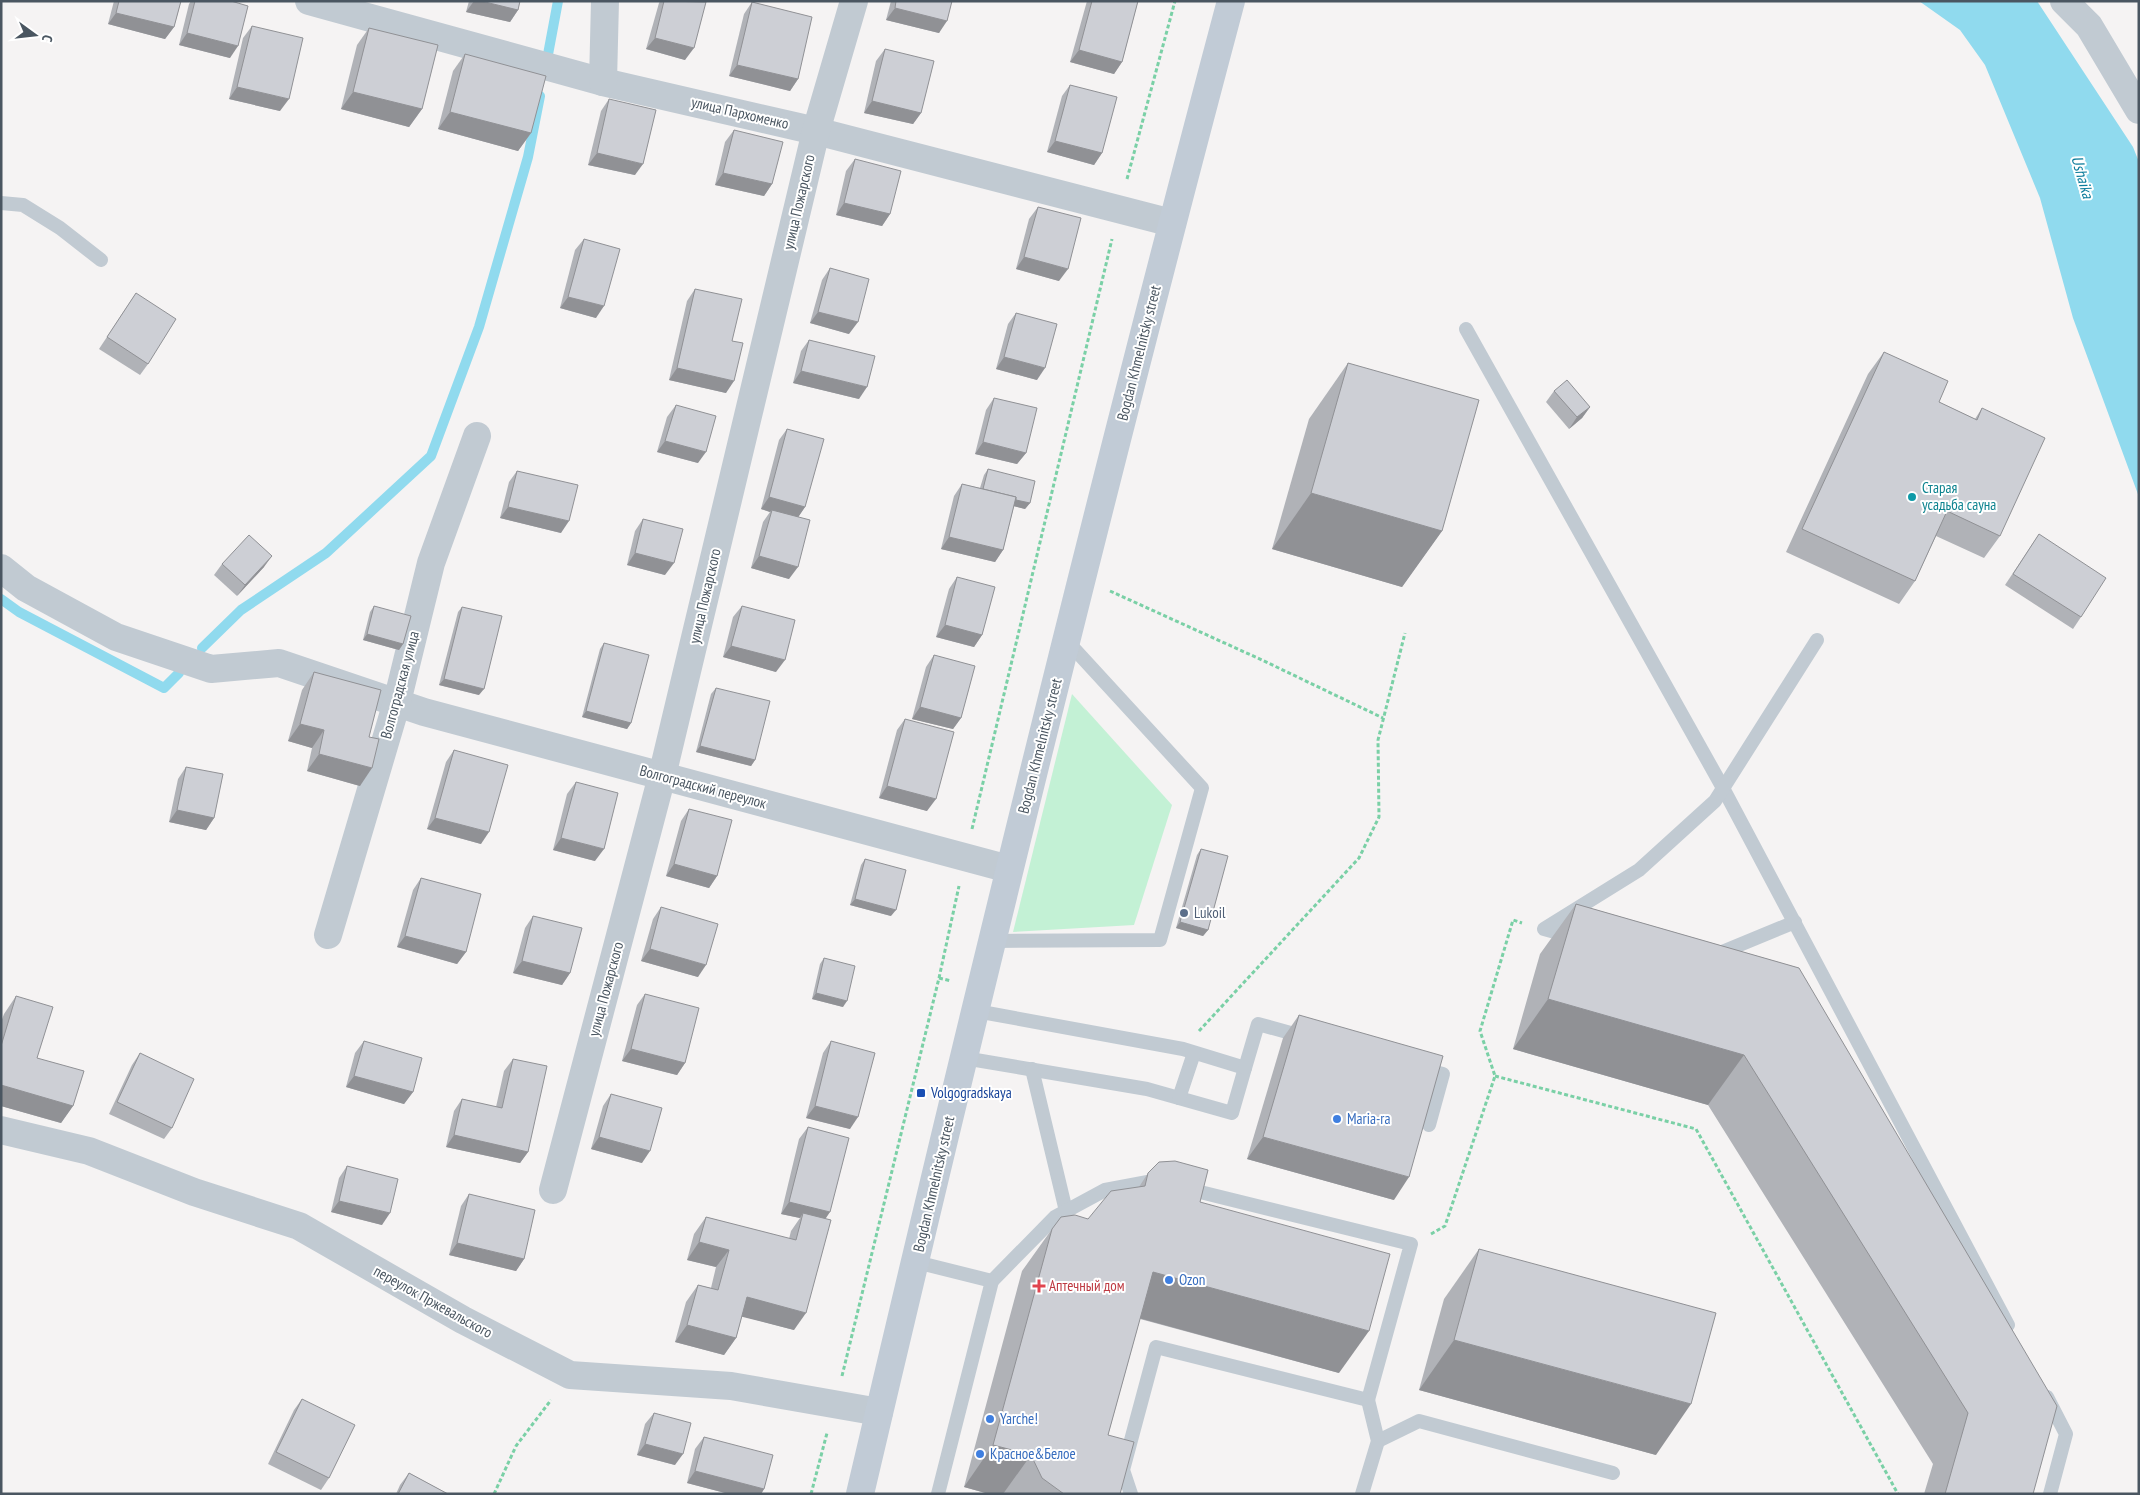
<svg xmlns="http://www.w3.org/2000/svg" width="2140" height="1495" viewBox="0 0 2140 1495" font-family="'PT Sans Narrow',sans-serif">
  <rect width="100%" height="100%" fill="#f5f3f3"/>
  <path fill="#c3f1d5" d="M1072,694L1172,805L1134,925L1013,932Z"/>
  <path fill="#90daee" d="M1919,1H2037L2133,147L2139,162V497L2073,318L2040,198L1985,65L1960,30Z"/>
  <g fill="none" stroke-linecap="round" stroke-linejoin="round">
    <g stroke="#90daee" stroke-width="10">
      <path d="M546,65L558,1"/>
      <path d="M1,599L19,612L164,688L179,673"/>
      <path d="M202,648L241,610L326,553L431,456L479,327L528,157L540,96"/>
    </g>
    <g stroke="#7ad0a6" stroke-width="3" stroke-dasharray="4 2.5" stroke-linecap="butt">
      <path d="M1127,179L1175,1"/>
      <path d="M1110,591L1262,660L1383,718"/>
      <path d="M972,829L1112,239"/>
      <path d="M939,978L951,981"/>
      <path d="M1199,1031L1359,858L1379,817L1378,740L1405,633"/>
      <path d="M1495,1076L1696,1129L1898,1494"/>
      <path d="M1431,1234L1445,1226L1495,1076L1480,1031L1513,920L1522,923"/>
      <path d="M842,1376L939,978L959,886"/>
      <path d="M494,1494L516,1446L551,1400"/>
      <path d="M811,1494L827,1433"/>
    </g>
    <g stroke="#c1cad2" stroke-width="14">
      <path d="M1,203L23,205L60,228L101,260"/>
      <path d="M1466,329L1723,788L2008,1325"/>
      <path d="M1573,937L1544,929L1639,870L1715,801L1817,640"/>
      <path d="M992,941L1160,940L1202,788L1067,641"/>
      <path d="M1715,955L1795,922"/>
      <path d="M964,1058L1147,1089L1232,1113L1245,1068L1183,1049L976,1011"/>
      <path d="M1245,1068L1258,1024L1305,1037"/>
      <path d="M1419,1068L1443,1074L1429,1125"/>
      <path d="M1032,1069L1066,1211"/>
      <path d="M1179,1098L1194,1053"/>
      <path d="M916,1262L992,1281L1055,1217L1105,1190L1153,1181L1158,1183"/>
      <path d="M2047,1397L2066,1434L2050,1494"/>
      <path d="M1378,1441L1419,1421L1613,1473"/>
      <path d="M938,1494L992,1281"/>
      <path d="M1131,1494L1123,1470L1156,1347L1368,1400L1411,1244L1184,1188"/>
      <path d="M1362,1494L1378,1441L1368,1400"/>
    </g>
    <g stroke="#c1cad2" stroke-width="28">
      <path d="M309,1L603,82L816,131L1172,223"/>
      <path d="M2064,1L2089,26L2139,110"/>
      <path d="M603,82L605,1"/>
      <path d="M1,568L26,588L116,637L211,669L279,663L424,712L1009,869"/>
      <path d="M328,935L397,702L431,563L477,436"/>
      <path d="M1,1130L89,1151L194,1192L299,1226L463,1320L570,1375L731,1386L879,1412"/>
      <path d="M553,1190L662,776L816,131L854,1"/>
    </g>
    <path stroke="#c1cbd6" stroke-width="28" d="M860,1494C977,995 1099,497 1231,1"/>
  </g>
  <g fill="#b0b2b7">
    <path d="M114,1H181L174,27L165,39L108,24Z"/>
    <path d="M191,1H231L230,58L179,45L189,4Z"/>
    <path d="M469,1H520L518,10L510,22L466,12Z"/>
    <path d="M660,1H704L685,60L646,49L659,3Z"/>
    <path d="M891,1H952L939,33L886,20Z"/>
    <path d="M1087,1H1138L1122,62L1114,74L1070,62Z"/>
    <path d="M752,2L798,79L790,91L729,76L744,14Z"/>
    <path d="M252,26L280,111L229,99L243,38Z"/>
    <path d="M369,28L422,109L409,127L341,109L357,45Z"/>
    <path d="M885,49L921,113L913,124L864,113L876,61Z"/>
    <path d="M465,54L531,133L518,151L438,129L453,71Z"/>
    <path d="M1070,85L1102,153L1094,165L1047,152L1062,96Z"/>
    <path d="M609,99L635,175L588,165L601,111Z"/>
    <path d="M734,130L772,184L764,196L715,185L725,142Z"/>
    <path d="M855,159L890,214L882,226L836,215L846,171Z"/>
    <path d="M1038,207L1059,281L1016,269L1029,219Z"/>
    <path d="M584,239L596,318L560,308L575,250Z"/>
    <path d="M830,268L849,334L810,323L822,280Z"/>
    <path d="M695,289L732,341L726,393L669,380L687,301Z"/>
    <path d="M136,293L148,364L140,375L99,349Z"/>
    <path d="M1016,313L1037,380L996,369L1008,324Z"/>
    <path d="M809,340L859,399L793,383L801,351Z"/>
    <path d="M1884,352L1939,402L1975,419L1982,408L2000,536L1984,558L1936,536L1915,581L1899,604L1786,552L1868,374Z"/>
    <path d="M1348,363L1442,531L1402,587L1272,549L1309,419Z"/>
    <path d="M1554,391L1590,407L1582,418L1569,429L1546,402Z"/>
    <path d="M994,398L1026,453L1017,464L975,454L986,410Z"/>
    <path d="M676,405L698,463L657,452L667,417Z"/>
    <path d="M787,429L805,507L798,517L789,579L751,568L763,522L770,512L761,509L779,440Z"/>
    <path d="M988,469L1030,503L1025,509L1014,506L1003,550L995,562L941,549L954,496L962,484L980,488L984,475Z"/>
    <path d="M517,471L561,533L500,518L509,482Z"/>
    <path d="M643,519L665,575L627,565L635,531Z"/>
    <path d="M2039,534L2081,617L2073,629L2005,585Z"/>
    <path d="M222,564L264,567L237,596L214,575Z"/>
    <path d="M957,577L982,635L974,647L936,637L949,589Z"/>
    <path d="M374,606L403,644L399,650L363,640L370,612Z"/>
    <path d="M742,606L776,672L723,657L733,617Z"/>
    <path d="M462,607L479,695L439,685L458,612Z"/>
    <path d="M604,643L631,723L627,729L582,717L600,649Z"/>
    <path d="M934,655L961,718L953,729L912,719L926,667Z"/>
    <path d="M314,672L369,737L360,786L307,771L312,748L288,741L302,690Z"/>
    <path d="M716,688L755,760L751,766L696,752L711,694Z"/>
    <path d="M905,719L927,811L879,798L897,730Z"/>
    <path d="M454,750L481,844L427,829L446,762Z"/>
    <path d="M186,767L214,818L206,830L169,822L178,779Z"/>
    <path d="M576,782L595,861L553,850L567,794Z"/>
    <path d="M689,809L717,876L709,888L666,876L681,821Z"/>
    <path d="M1201,849L1208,930L1203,936L1176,928L1197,855Z"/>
    <path d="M865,859L891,916L850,905L861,865Z"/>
    <path d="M421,878L466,952L457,964L397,947L413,890Z"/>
    <path d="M1576,904L1799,968L2033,1494H1924L1933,1464L1708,1105L1513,1049L1540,954Z"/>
    <path d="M661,907L698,977L641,961L653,919Z"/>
    <path d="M533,916L570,973L562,985L513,973L525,928Z"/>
    <path d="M824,958L843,1007L812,999L820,964Z"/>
    <path d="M645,994L685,1063L677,1075L622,1061L637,1005Z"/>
    <path d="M16,996L37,1058L73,1106L61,1123L1,1106V1022L4,1014Z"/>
    <path d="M1299,1015L1394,1200L1247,1159L1283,1038Z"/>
    <path d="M364,1041L413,1092L404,1104L346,1087L355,1053Z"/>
    <path d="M831,1041L850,1129L806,1118L823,1053Z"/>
    <path d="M140,1053L172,1128L164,1139L109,1114L132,1065Z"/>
    <path d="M513,1059L528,1152L520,1163L446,1147L454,1111L462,1099L496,1107L504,1071Z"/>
    <path d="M611,1094L642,1163L591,1149L603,1106Z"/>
    <path d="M808,1127L825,1219L794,1330L742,1316L736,1338L724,1355L675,1342L686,1302L698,1285L711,1288L716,1267L687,1260L694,1234L706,1217L789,1239L791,1231L800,1218L781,1214L799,1139Z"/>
    <path d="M347,1166L382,1225L331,1212L339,1178Z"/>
    <path d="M1148,1173L1200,1202L1339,1373L1140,1319L1108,1435L1120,1494H989L964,1487L1022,1271L1052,1229L1088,1219L1139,1187Z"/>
    <path d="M469,1194L524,1259L516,1271L449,1255L461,1206Z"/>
    <path d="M1479,1249L1656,1455L1419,1390L1444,1299Z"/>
    <path d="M302,1399L329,1478L321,1490L268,1464L294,1410Z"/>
    <path d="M654,1413L675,1465L637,1455L645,1424Z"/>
    <path d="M704,1437L764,1489L761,1494H729L687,1483L695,1449Z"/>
    <path d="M409,1473L448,1494H396L400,1485Z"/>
  </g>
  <g fill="#909195">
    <path d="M474,1H481L518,10L510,22L466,12Z"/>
    <path d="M895,8L947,21L939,33L886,20Z"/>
    <path d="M116,13L174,27L165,39L108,24Z"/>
    <path d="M187,33L238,46L230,58L179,45Z"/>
    <path d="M655,38L694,48L685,60L646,49Z"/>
    <path d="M1079,50L1122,62L1114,74L1070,62Z"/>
    <path d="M737,65L798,79L790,91L729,76Z"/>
    <path d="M237,87L289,99L280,111L229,99Z"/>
    <path d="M353,92L422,109L409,127L341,109Z"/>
    <path d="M872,101L921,113L913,124L864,113Z"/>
    <path d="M450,112L531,133L518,151L438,129Z"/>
    <path d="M1055,141L1102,153L1094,165L1047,152Z"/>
    <path d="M597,153L643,164L635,175L588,165Z"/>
    <path d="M723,173L772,184L764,196L715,185Z"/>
    <path d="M844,203L890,214L882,226L836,215Z"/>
    <path d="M1024,257L1068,269L1059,281L1016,269Z"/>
    <path d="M568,297L604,306L596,318L560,308Z"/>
    <path d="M818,312L858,322L849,334L810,323Z"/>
    <path d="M1004,357L1045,368L1037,380L996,369Z"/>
    <path d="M677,368L734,381L726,393L669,380Z"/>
    <path d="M801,371L867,387L859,399L793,383Z"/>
    <path d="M1590,407L1582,418L1569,429L1577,417Z"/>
    <path d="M665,441L706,452L698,463L657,452Z"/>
    <path d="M983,442L1026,453L1017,464L975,454Z"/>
    <path d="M982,491L1030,503L1025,509L978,497Z"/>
    <path d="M1311,493L1442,531L1402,587L1272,549Z"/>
    <path d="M769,497L805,507L797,519L772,510L770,512L761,509Z"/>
    <path d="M508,507L569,521L561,533L500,518Z"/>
    <path d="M949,537L1003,550L995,562L941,549Z"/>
    <path d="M635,553L674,563L665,575L627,565Z"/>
    <path d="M272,556L264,567L237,596L245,585Z"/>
    <path d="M759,556L798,567L789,579L751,568Z"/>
    <path d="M945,625L982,635L974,647L936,637Z"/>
    <path d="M367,634L403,644L399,650L363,640Z"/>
    <path d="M731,646L785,660L776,672L723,657Z"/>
    <path d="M444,679L484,689L479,695L439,685Z"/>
    <path d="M920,707L961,718L953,729L912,719Z"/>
    <path d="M586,711L631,723L627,729L582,717Z"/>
    <path d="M300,724L324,730L312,748L288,741Z"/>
    <path d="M700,746L755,760L751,766L696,752Z"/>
    <path d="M319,754L372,768L360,786L307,771Z"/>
    <path d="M887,786L936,799L927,811L879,798Z"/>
    <path d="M177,810L214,818L206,830L169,822Z"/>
    <path d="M435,818L489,832L481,844L427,829Z"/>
    <path d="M561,838L604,849L595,861L553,850Z"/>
    <path d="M674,864L717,876L709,888L666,876Z"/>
    <path d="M855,899L896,910L891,916L850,905Z"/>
    <path d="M1180,922L1208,930L1203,936L1176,928Z"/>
    <path d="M405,936L466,952L457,964L397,947Z"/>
    <path d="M650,949L706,965L698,977L641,961Z"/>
    <path d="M522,961L570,973L562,985L513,973Z"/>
    <path d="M816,993L847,1001L843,1007L812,999Z"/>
    <path d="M1548,999L1744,1055L1708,1105L1513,1049Z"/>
    <path d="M631,1049L685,1063L677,1075L622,1061Z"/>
    <path d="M354,1076L413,1092L404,1104L346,1087Z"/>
    <path d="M1,1085L73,1106L61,1123L1,1106Z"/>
    <path d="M815,1106L858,1117L850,1129L806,1118Z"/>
    <path d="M454,1135L528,1152L520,1163L446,1147Z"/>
    <path d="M599,1137L650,1151L642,1163L591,1149Z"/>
    <path d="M1263,1137L1409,1177L1394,1200L1247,1159Z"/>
    <path d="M339,1201L390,1213L382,1225L331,1212Z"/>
    <path d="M789,1202L830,1212L822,1224L803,1213L800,1218L781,1214Z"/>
    <path d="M699,1242L729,1250L716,1267L687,1260Z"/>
    <path d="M457,1243L524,1259L516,1271L449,1255Z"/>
    <path d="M1153,1272L1369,1331L1339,1373L1124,1314Z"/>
    <path d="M747,1297L806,1313L794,1330L735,1315Z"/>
    <path d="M687,1325L736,1338L724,1355L675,1342Z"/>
    <path d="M1454,1340L1691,1404L1656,1455L1419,1390Z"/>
    <path d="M645,1444L683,1454L675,1465L637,1455Z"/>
    <path d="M993,1445L1031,1455L1003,1494H989L964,1487Z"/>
    <path d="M695,1471L764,1489L761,1494H729L687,1483Z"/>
  </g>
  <g fill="#cdcfd5" stroke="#909195">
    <path d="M119,1H181L174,27L116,13Z"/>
    <path d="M195,1H231L248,6L238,46L187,33Z"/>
    <path d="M481,1H520L518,10Z"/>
    <path d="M664,1L706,2L694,48L655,38Z"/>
    <path d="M896,1H952L947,21L895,8Z"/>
    <path d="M1092,1H1138L1122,62L1079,50Z"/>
    <path d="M752,2L812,17L798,79L737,65Z"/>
    <path d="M252,26L303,38L289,99L237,87Z"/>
    <path d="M369,28L438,45L422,109L353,92Z"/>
    <path d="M885,49L934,61L921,113L872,101Z"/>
    <path d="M465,54L546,76L531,133L450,112Z"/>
    <path d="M1070,85L1117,97L1102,153L1055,141Z"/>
    <path d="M609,99L656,110L643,164L597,153Z"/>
    <path d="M734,130L783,142L772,184L723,173Z"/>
    <path d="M855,159L901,171L890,214L844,203Z"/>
    <path d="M1038,207L1081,218L1068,269L1024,257Z"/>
    <path d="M584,239L620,249L604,306L568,297Z"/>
    <path d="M830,268L869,279L858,322L818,312Z"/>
    <path d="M695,289L742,299L732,341L743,343L734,381L677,368Z"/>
    <path d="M136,293L176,319L148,364L107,337Z"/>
    <path d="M1016,313L1057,324L1045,368L1004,357Z"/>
    <path d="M809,340L875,356L867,387L801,371Z"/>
    <path d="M1884,352L1948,381L1939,402L1977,420L1982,408L2045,438L2000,536L1947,511L1915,581L1802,529Z"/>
    <path d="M1348,363L1479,400L1442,531L1311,493Z"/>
    <path d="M1567,380L1590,407L1577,417L1554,391Z"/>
    <path d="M994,398L1037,408L1026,453L983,442Z"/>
    <path d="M676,405L716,416L706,452L665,441Z"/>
    <path d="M787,429L824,439L805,507L769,497Z"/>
    <path d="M988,469L1035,481L1030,503L1016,500V497L983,489Z"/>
    <path d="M517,471L578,485L569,521L508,507Z"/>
    <path d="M962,484L1016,497L1003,550L949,537Z"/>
    <path d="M772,510L810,520L798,567L759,556Z"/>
    <path d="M643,519L683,529L674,563L635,553Z"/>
    <path d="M2039,534L2106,578L2081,617L2013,574Z"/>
    <path d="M249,535L272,556L245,585L222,564Z"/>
    <path d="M957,577L995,587L982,635L945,625Z"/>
    <path d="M374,606L411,616L403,644L367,634Z"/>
    <path d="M742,606L795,620L785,660L731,646Z"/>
    <path d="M462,607L502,616L484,689L444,679Z"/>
    <path d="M604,643L649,655L631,723L586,711Z"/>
    <path d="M934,655L975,666L961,718L920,707Z"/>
    <path d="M314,672L381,690L369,737L379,739L372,768L319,754L324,730L300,724Z"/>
    <path d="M716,688L770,701L755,760L700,746Z"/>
    <path d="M905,719L954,732L936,799L887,786Z"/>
    <path d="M454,750L508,765L489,832L435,818Z"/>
    <path d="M186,767L223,774L214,818L177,810Z"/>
    <path d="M576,782L618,793L604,849L561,838Z"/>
    <path d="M689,809L732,820L717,876L674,864Z"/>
    <path d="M1201,849L1228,856L1208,930L1180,922Z"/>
    <path d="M865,859L906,870L896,910L855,899Z"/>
    <path d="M421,878L481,894L466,952L405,936Z"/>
    <path d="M1576,904L1799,968L2057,1406L2033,1494H1945L1968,1413L1744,1055L1548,999Z"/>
    <path d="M661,907L718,924L706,965L650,949Z"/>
    <path d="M533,916L582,928L570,973L522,961Z"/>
    <path d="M824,958L855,966L847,1001L816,993Z"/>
    <path d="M645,994L699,1008L685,1063L631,1049Z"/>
    <path d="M16,996L53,1007L37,1058L84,1071L73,1106L1,1085V1046Z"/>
    <path d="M1299,1015L1443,1056L1409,1177L1263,1137Z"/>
    <path d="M364,1041L422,1058L413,1092L354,1076Z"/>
    <path d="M831,1041L875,1053L858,1117L815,1106Z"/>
    <path d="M140,1053L194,1079L172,1128L117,1102Z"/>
    <path d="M513,1059L547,1066L528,1152L454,1135L462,1099L502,1108Z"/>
    <path d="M611,1094L662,1108L650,1151L599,1137Z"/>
    <path d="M808,1127L849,1138L830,1212L789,1202Z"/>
    <path d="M1175,1161L1208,1170L1200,1202L1390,1254L1369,1331L1153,1272L1108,1435L1134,1442L1120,1494H1064L1042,1478L1031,1455L993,1445L1052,1229L1061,1217L1075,1215L1088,1219L1111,1191L1145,1186L1148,1173L1159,1162Z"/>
    <path d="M347,1166L398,1179L390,1213L339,1201Z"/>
    <path d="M469,1194L535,1210L524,1259L457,1243Z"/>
    <path d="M803,1213L831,1220L806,1313L747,1297L736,1338L687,1325L698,1285L718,1290L729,1250L699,1242L706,1217L796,1240Z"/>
    <path d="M1479,1249L1716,1313L1691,1404L1454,1340Z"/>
    <path d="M302,1399L355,1425L329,1478L276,1452Z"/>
    <path d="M654,1413L691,1423L683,1454L645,1444Z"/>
    <path d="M704,1437L773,1455L764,1489L695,1471Z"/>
    <path d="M409,1473L448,1494H398Z"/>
  </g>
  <circle fill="#0f9aa8" stroke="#fff" stroke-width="2" cx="1912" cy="497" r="5"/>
  <circle fill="#5c6f8a" stroke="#fff" stroke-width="2" cx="1184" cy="913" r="5"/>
  <rect fill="#1a4fb4" stroke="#fff" stroke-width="2" x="916" y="1088" width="10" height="10" rx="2.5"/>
  <g fill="#3f7fe0" stroke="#fff" stroke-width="2">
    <circle cx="1337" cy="1119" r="5"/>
    <circle cx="1169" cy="1280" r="5"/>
    <circle cx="990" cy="1419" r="5"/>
    <circle cx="980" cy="1454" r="5"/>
  </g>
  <path fill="#e0444e" stroke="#fff" stroke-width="2" d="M1036.5 1278.5h5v5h5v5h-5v5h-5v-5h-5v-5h5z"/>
  <g text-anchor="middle" stroke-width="4" stroke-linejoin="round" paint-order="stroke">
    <g font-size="15" fill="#4a5661" stroke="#fff">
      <text transform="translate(740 113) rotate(13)" y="5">улица Пархоменко</text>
      <text transform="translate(799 202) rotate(-77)" y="5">улица Пожарского</text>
      <text transform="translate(1139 353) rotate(-76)" y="5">Bogdan Khmelnitsky street</text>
      <text transform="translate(705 596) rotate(-77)" y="5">улица Пожарского</text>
      <text transform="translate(400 685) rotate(-75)" y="5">Волгоградская улица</text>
      <text transform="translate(1040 746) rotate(-76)" y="5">Bogdan Khmelnitsky street</text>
      <text transform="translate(703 787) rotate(15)" y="5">Волгоградский переулок</text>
      <text transform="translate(606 989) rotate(-75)" y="5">улица Пожарского</text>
      <text transform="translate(934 1184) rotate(-77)" y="5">Bogdan Khmelnitsky street</text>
      <text transform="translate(433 1302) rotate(29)" y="5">переулок Пржевальского</text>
    </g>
    <g font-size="15" fill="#0d838f" stroke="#fff" text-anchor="start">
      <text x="1922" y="493">Старая<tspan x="1922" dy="17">усадьба сауна</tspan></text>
    </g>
    <g font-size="15" fill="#4e5e75" stroke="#fff" text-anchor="start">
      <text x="1194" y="918">Lukoil</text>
    </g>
    <g font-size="15" fill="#164399" stroke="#fff" text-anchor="start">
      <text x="931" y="1098">Volgogradskaya</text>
    </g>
    <g font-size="15" fill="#366cbe" stroke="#fff" text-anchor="start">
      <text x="1347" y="1124">Maria-ra</text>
      <text x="1179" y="1285">Ozon</text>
      <text x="1000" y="1424">Yarche!</text>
      <text x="990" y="1459">Красное&amp;Белое</text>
    </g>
    <g font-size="15" fill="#be3a42" stroke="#fff" text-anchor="start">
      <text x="1049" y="1291">Аптечный дом</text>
    </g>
    <g font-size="16" font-style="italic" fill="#0c7c9b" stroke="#fff">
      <text transform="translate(2083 177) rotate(74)" y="6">Ushaika</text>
    </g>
  </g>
  <rect width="2140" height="1495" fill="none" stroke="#4a5661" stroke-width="5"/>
  <g transform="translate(35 35) rotate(105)" stroke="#ffffff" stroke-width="4" paint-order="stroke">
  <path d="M0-4L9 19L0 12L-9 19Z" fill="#4a5661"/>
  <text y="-8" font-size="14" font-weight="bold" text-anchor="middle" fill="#4a5661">С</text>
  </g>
</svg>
